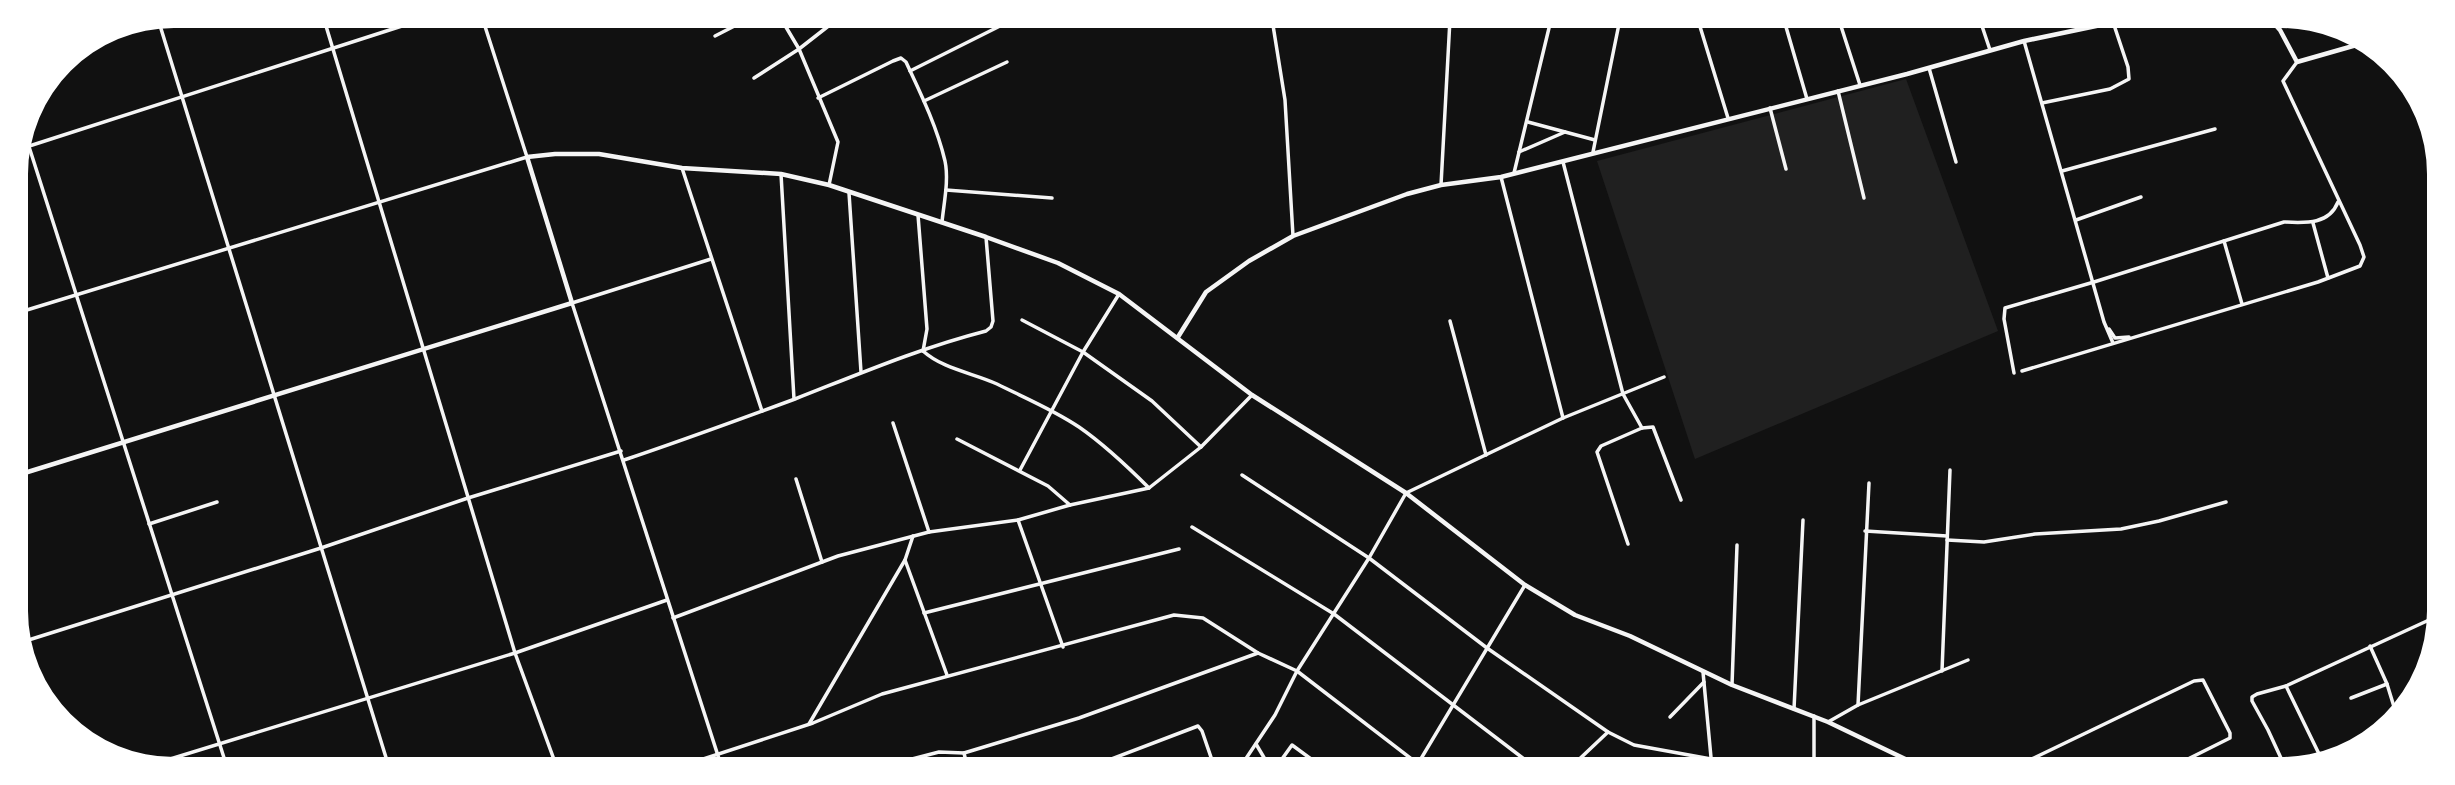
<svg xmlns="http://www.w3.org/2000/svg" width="2455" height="785" viewBox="0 0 2455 785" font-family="'Open Sans',sans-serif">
  <rect width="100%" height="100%" fill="#111"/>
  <path fill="#202020" d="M1906,79L1998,331L1695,459L1597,161Z"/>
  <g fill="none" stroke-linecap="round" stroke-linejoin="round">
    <g stroke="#f5f5f5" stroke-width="3.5">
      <path d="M323,16L515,653L556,765"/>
      <path d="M780,17L799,49L838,142L829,185"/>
      <path d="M158,19L388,764"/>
      <path d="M1272,19L1285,100L1293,236"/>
      <path d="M1698,20L1728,118"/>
      <path d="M1784,20L1807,99"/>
      <path d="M1839,20L1860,85"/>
      <path d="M1980,20L1990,50"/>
      <path d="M1619,23L1636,19"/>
      <path d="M715,36L752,17"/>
      <path d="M2024,41L2104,322L2113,343"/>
      <path d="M1929,68L1956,162"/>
      <path d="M910,71L1016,18"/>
      <path d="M754,78L799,49L840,17"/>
      <path d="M2408,86L2436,159"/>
      <path d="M1838,91L1864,198"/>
      <path d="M818,98L893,61L901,58L906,62C921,94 937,127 945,161C949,180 944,202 942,222"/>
      <path d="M924,101L1007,62"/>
      <path d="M2042,103L2110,89L2129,79L2128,67L2113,22"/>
      <path d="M1770,108L1786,169"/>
      <path d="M1528,122L1595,140"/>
      <path d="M24,131L226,764"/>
      <path d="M20,149L433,16"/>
      <path d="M1519,152L1565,132"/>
      <path d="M1593,152L1620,19"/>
      <path d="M1563,162L1623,394L1642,428"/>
      <path d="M682,168L762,411"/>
      <path d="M2062,171L2215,129"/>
      <path d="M1514,173L1549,28L1548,19"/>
      <path d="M781,174L794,399"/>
      <path d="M1501,177L1563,418"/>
      <path d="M1441,185L1450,19"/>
      <path d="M946,190L1052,198"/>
      <path d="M849,193L861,372"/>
      <path d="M918,215L927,329L923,351"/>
      <path d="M2076,220L2141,197"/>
      <path d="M2313,223L2328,278"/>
      <path d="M2224,241L2242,304"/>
      <path d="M711,259L572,303L721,765"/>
      <path d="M17,313L527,157L482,17"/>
      <path d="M1022,320L1083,352L1152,401L1201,447"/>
      <path d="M1450,321L1486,455"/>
      <path d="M2109,329L2115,338L2129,337"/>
      <path d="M923,351C943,369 973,373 997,384C1025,398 1054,410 1079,427C1105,445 1127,466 1149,488"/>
      <path d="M2022,371L2318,282L2360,266L2364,257L2360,245L2283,81L2297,62"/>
      <path d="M2014,373L2004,319L2005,308L2094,282L2284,222C2305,223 2329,225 2338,202"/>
      <path d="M893,423L929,532"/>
      <path d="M957,439L1048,486L1070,505"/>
      <path d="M624,460C681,441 738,420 795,399C859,374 920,348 986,331L991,327L993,321L986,237"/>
      <path d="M1020,470L1083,352L1119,294"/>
      <path d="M1242,475L1369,558L1487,648L1608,732L1634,745L1711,759"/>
      <path d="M796,479L822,562"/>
      <path d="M1018,520L1063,647"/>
      <path d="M149,524L217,502"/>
      <path d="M1192,527L1334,614L1528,762"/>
      <path d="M1865,531L1947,536"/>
      <path d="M913,536L905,560L947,675"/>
      <path d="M1947,540L1984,542L2035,534L2121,529L2159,521L2226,502"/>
      <path d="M1628,544L1597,452L1601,446L1642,428L1653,427L1681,500"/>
      <path d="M924,613L1179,549"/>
      <path d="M673,618L838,556L929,532L1018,520L1070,505L1149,488L1201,447L1252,395"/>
      <path d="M2429,620L2434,629"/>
      <path d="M19,643L321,548L468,498L621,451"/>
      <path d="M2370,646L2387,684L2395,710"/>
      <path d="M1942,671L1950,470"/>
      <path d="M1703,672L1712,768"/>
      <path d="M1732,685L1737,545"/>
      <path d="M2286,686L2321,758"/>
      <path d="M2351,698L2387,684"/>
      <path d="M1858,705L1869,483"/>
      <path d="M1794,709L1803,520"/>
      <path d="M1814,716V768"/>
      <path d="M1670,717L1704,682"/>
      <path d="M1828,722L1858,705L1968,660"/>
      <path d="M809,724L905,560"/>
      <path d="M1256,744L1269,766"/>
      <path d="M964,753L967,766"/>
      <path d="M1114,759L1115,766"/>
      <path d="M154,764L515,653L667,600"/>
      <path d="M685,765L813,723L882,694L1174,615L1203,618L1258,653L1297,671L1422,767"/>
      <path d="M885,766L939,752L964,753L1079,718L1258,653"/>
      <path d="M1093,766L1198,726L1202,731L1214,766"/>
      <path d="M1241,766L1275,715L1297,671L1369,558L1406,493L1563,418L1664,377"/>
      <path d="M1277,766L1292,745L1322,767"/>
      <path d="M1416,767L1525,585"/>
      <path d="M1571,767L1608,732"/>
      <path d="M2013,768L2194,681L2203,680L2230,733V738L2168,769"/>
      <path d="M2286,769L2268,730L2252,701V697L2257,694L2286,686L2429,620L2434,615"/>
    </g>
    <g stroke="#f5f5f5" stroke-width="4.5">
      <path d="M2272,21L2280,30L2297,62L2360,44"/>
      <path d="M1178,337L1206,292L1249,261L1293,236L1407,194L1441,185L1501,177L1907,74L2024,41L2120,21"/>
      <path d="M18,475L572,303L527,157L555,154H599L682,168L781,174L829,185L986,237L1058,263L1119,294L1252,395L1406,493L1525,585L1575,615L1630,636L1732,685L1828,722L1924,768"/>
    </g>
  </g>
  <path d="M0 0H2455V785H0ZM174 28H2281A146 146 0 0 1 2427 174V611A146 146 0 0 1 2281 757H174A146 146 0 0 1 28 611V174A146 146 0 0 1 174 28Z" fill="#fff" fill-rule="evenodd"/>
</svg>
